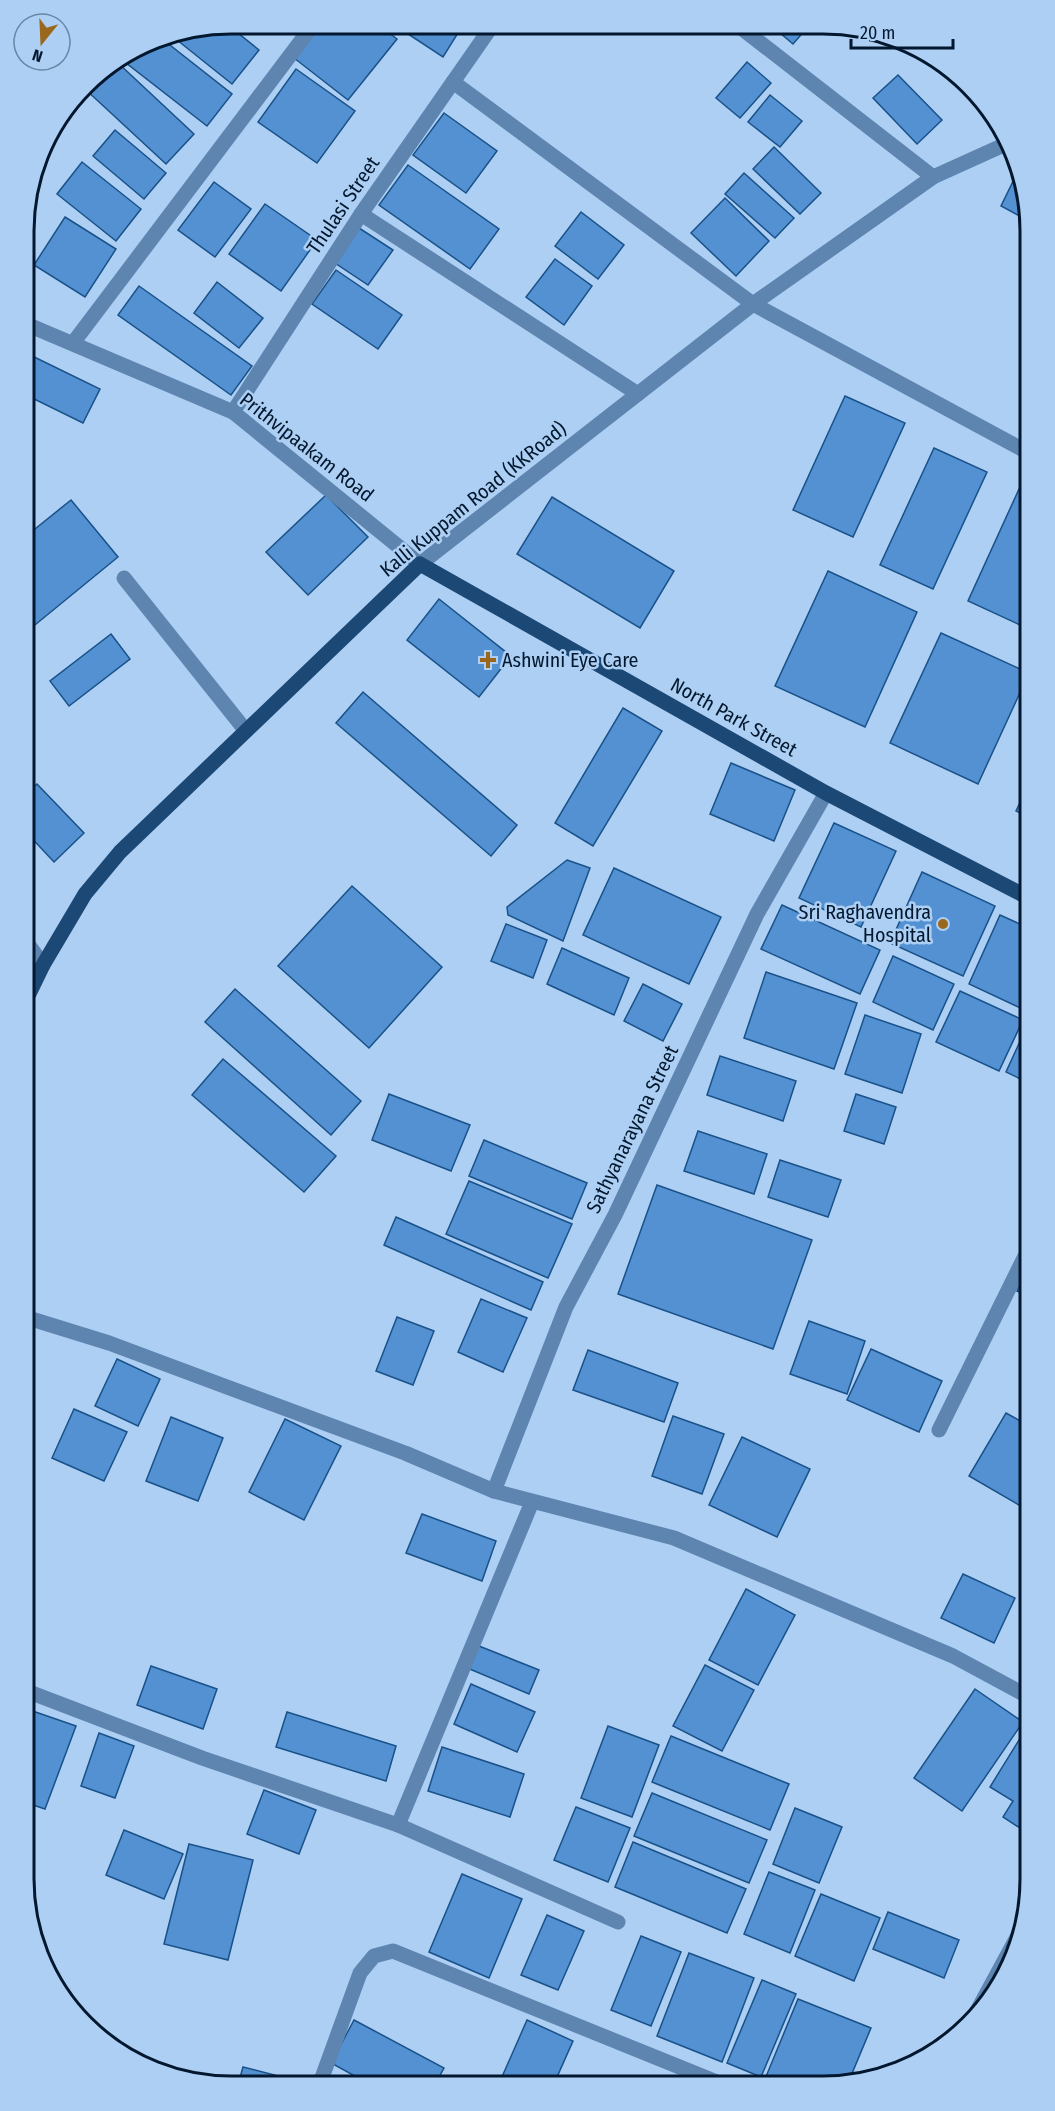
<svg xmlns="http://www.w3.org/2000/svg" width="1055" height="2111" viewBox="0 0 1055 2111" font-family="'Fira Sans Condensed',sans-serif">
  <rect width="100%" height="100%" fill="#adcff4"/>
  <g fill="#5491d2" stroke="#195188" stroke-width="1.5">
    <path d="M228,25L259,50L232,84L172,36Z"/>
    <path d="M321,25H379L397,39L348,100L294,58Z"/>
    <path d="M409,25H463L443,57L405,32Z"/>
    <path d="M773,27L807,28L793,44Z"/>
    <path d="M161,38L232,94L207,126L121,59L153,40Z"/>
    <path d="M117,62L194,134L166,164L85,89L97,74Z"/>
    <path d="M747,62L771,83L740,118L716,98Z"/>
    <path d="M296,69L355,111L317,163L258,122Z"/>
    <path d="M898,75L942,120L917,144L873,98Z"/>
    <path d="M770,95L802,121L780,147L748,122Z"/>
    <path d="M444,113L497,151L466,193L413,155Z"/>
    <path d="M64,116L45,155L41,153L46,140Z"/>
    <path d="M115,130L166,173L144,199L93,156Z"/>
    <path d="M774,147L821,193L800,214L753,169Z"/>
    <path d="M82,162L141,209L116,241L57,194Z"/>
    <path d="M408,165L499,229L470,269L379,205Z"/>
    <path d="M1020,167L1029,221L1001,206Z"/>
    <path d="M744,173L794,218L775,238L725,194Z"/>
    <path d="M214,182L251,209L215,257L178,230Z"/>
    <path d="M725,198L769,241L736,276L691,233Z"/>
    <path d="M265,204L317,240L281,291L229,254Z"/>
    <path d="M581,212L624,245L598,279L555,246Z"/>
    <path d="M65,217L116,249L85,297L34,265Z"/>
    <path d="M359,228L393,250L368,285L335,263Z"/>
    <path d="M555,259L592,286L564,325L526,297Z"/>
    <path d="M336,270L402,315L378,349L312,304Z"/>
    <path d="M217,282L263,318L239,348L194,313Z"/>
    <path d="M139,286L252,366L231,395L118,315Z"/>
    <path d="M26,353L100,389L83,423L26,395Z"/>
    <path d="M845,396L905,423L853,537L793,510Z"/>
    <path d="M934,448L987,472L933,589L880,565Z"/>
    <path d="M1019,489L1031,494V630L968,601Z"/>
    <path d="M326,495L368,537L308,595L266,552Z"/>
    <path d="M552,497L674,571L640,628L517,554Z"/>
    <path d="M71,500L118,557L30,629L25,622V537Z"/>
    <path d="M828,571L917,612L865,727L775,686Z"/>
    <path d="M439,599L511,656L479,697L407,640Z"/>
    <path d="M941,633L1029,673L978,784L890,743Z"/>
    <path d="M111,634L130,659L69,706L50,681Z"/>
    <path d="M363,692L517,825L491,856L336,723Z"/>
    <path d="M623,708L662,731L593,846L555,823Z"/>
    <path d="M731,763L795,790L774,841L710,814Z"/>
    <path d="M1031,779V818L1016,811Z"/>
    <path d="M37,784L84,833L54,862L25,831V795Z"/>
    <path d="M834,823L896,851L861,927L799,898Z"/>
    <path d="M567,860L590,868L563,941L508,915L507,907Z"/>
    <path d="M614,868L721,917L689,984L583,935Z"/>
    <path d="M922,872L995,906L963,976L890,943Z"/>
    <path d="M352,886L442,967L369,1048L278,966Z"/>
    <path d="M782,905L880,950L860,994L761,949Z"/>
    <path d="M1000,915L1031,929V1013L969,984Z"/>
    <path d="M506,924L547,940L533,978L491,961Z"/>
    <path d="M562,948L629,978L614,1015L547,984Z"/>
    <path d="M893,956L954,984L933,1030L873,1002Z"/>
    <path d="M766,972L857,1003L834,1069L744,1038Z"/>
    <path d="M643,984L682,1004L663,1041L624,1021Z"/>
    <path d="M235,989L361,1101L331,1135L205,1022Z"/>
    <path d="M960,991L1023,1020L999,1071L936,1042Z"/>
    <path d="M865,1015L921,1034L902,1093L845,1074Z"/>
    <path d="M1027,1026L1031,1027V1084L1006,1072Z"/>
    <path d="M720,1056L796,1081L783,1121L707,1095Z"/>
    <path d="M223,1059L336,1156L304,1192L192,1095Z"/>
    <path d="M389,1094L470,1125L451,1171L372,1140Z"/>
    <path d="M856,1094L896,1107L884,1144L844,1131Z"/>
    <path d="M698,1131L767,1154L754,1194L684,1171Z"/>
    <path d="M484,1140L587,1183L572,1219L469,1176Z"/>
    <path d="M780,1160L841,1180L828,1217L768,1197Z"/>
    <path d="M469,1181L572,1224L548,1278L446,1234Z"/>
    <path d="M657,1185L812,1240L773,1349L618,1294Z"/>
    <path d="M396,1217L543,1282L531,1310L384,1245Z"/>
    <path d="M1031,1260V1297L1017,1291Z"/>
    <path d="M481,1299L527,1318L503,1372L458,1352Z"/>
    <path d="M397,1317L434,1331L413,1385L376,1371Z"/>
    <path d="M809,1321L865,1341L847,1394L790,1374Z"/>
    <path d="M871,1349L942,1381L919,1432L847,1400Z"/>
    <path d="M588,1350L678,1383L664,1422L573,1390Z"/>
    <path d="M117,1359L160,1379L138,1426L95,1406Z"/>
    <path d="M74,1409L127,1432L104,1481L52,1458Z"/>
    <path d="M1006,1413L1031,1427V1512L969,1476Z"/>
    <path d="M673,1416L724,1434L702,1494L652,1476Z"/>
    <path d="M171,1417L223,1438L198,1501L146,1481Z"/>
    <path d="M285,1419L341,1446L304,1520L249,1492Z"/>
    <path d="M742,1437L810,1469L777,1537L709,1505Z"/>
    <path d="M422,1514L496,1541L482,1581L406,1553Z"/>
    <path d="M963,1574L1015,1598L994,1643L941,1618Z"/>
    <path d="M746,1589L795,1615L758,1685L709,1660Z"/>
    <path d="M474,1644L539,1670L529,1694L465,1667Z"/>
    <path d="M705,1665L754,1690L722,1751L673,1726Z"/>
    <path d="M151,1666L217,1689L203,1729L137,1705Z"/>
    <path d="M471,1684L535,1712L517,1752L454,1724Z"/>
    <path d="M975,1689L1023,1722L962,1811L914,1778Z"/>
    <path d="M24,1708L76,1726L45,1809L24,1802Z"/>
    <path d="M287,1712L396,1746L386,1781L276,1747Z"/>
    <path d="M608,1726L659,1745L632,1817L581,1798Z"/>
    <path d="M1027,1727L1031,1730V1825L1026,1832L1003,1817L1013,1801L990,1787Z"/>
    <path d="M99,1733L134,1746L115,1798L81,1786Z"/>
    <path d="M671,1736L789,1784L770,1830L652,1782Z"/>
    <path d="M442,1747L524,1774L510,1817L428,1791Z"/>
    <path d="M264,1790L316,1810L299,1854L247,1834Z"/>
    <path d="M652,1793L767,1840L749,1883L634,1836Z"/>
    <path d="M576,1807L630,1828L608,1882L554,1860Z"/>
    <path d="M795,1808L842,1827L819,1883L773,1864Z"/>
    <path d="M124,1830L183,1854L164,1899L106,1875Z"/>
    <path d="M633,1842L746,1889L727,1933L615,1887Z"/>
    <path d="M189,1844L253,1860L228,1960L164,1944Z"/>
    <path d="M769,1872L815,1890L790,1953L744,1934Z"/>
    <path d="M462,1874L522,1899L489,1978L429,1952Z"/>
    <path d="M821,1894L880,1918L854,1981L795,1956Z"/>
    <path d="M888,1912L959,1940L944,1978L873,1949Z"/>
    <path d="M547,1915L584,1931L558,1990L521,1975Z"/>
    <path d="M641,1936L681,1952L651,2026L611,2010Z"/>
    <path d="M689,1953L754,1978L722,2062L657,2036Z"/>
    <path d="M762,1980L796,1994L761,2077L727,2063Z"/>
    <path d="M798,1999L871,2028L848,2083L823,2087H784L765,2079Z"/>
    <path d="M354,2020L444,2068L434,2086H373L331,2063Z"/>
    <path d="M527,2020L573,2041L553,2086H498Z"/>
    <path d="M243,2067L294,2080L292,2085H238Z"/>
  </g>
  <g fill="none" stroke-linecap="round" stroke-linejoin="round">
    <g stroke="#5e85b0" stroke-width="15">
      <path d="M740,27L933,177"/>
      <path d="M951,71L968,87"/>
      <path d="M453,82L753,304L1031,454"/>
      <path d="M361,214L638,394"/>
      <path d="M26,324L233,412L420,564L753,304L933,177L1006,144"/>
      <path d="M73,343L313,25"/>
      <path d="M233,412L361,214L492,26"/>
      <path d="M124,578L246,731"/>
      <path d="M25,940L43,965"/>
      <path d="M25,1317L109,1343L235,1390L405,1453L494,1491L674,1538L953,1656L1031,1698"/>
      <path d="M939,1430L1031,1244"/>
      <path d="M494,1491L566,1307L615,1215L757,914L826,793"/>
      <path d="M24,1690L202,1758L398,1825L532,1502"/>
      <path d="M398,1825L618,1922"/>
      <path d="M971,2022L1022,1928"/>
      <path d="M319,2086L360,1973L374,1956L393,1951L729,2087"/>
    </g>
    <path stroke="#1c4875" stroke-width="15" d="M25,1002L43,965L85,894L120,852L420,564L826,793L1031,899"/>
  </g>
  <g fill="#9a671c" stroke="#adcff4" stroke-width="2">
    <path d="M485 651h6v6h6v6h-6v6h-6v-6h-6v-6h6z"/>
    <circle cx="943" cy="924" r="6"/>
  </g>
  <g text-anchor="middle" stroke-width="5" stroke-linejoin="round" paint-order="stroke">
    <g font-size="20" fill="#03182e" stroke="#adcff4">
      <text transform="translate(343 205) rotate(-56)" y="7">Thulasi Street</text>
      <text transform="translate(307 447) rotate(38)" y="7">Prithvipaakam Road</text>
      <text transform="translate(473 499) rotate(-39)" y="7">Kalli Kuppam Road (KKRoad)</text>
      <text transform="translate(734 717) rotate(29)" y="7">North Park Street</text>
      <text transform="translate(632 1129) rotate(-64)" y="7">Sathyanarayana Street</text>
    </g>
    <g font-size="20" fill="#03182e" stroke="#adcff4" text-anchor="start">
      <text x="502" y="667">Ashwini Eye Care</text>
      <text x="931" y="919" text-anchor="end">Sri Raghavendra<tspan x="931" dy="23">Hospital</tspan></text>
    </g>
  </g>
  <path d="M0 0H1055V2111H0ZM231 34H823A197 197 0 0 1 1020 231V1879A197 197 0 0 1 823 2076H231A197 197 0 0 1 34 1879V231A197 197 0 0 1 231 34Z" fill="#adcff4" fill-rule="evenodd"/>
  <path fill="none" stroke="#03182e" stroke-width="3" d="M231 34H823A197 197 0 0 1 1020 231V1879A197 197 0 0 1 823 2076H231A197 197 0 0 1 34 1879V231A197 197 0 0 1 231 34Z"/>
  <g transform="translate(42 42) rotate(198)"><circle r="28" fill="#adcff4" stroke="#6986a5" stroke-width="1.5"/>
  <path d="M0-4.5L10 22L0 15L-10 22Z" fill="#9a671c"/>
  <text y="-9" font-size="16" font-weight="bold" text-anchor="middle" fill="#03182e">N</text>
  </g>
  <path d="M851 39v9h102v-9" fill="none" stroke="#03182e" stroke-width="3"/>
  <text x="860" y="39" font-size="18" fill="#03182e" stroke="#adcff4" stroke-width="4.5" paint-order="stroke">20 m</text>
</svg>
